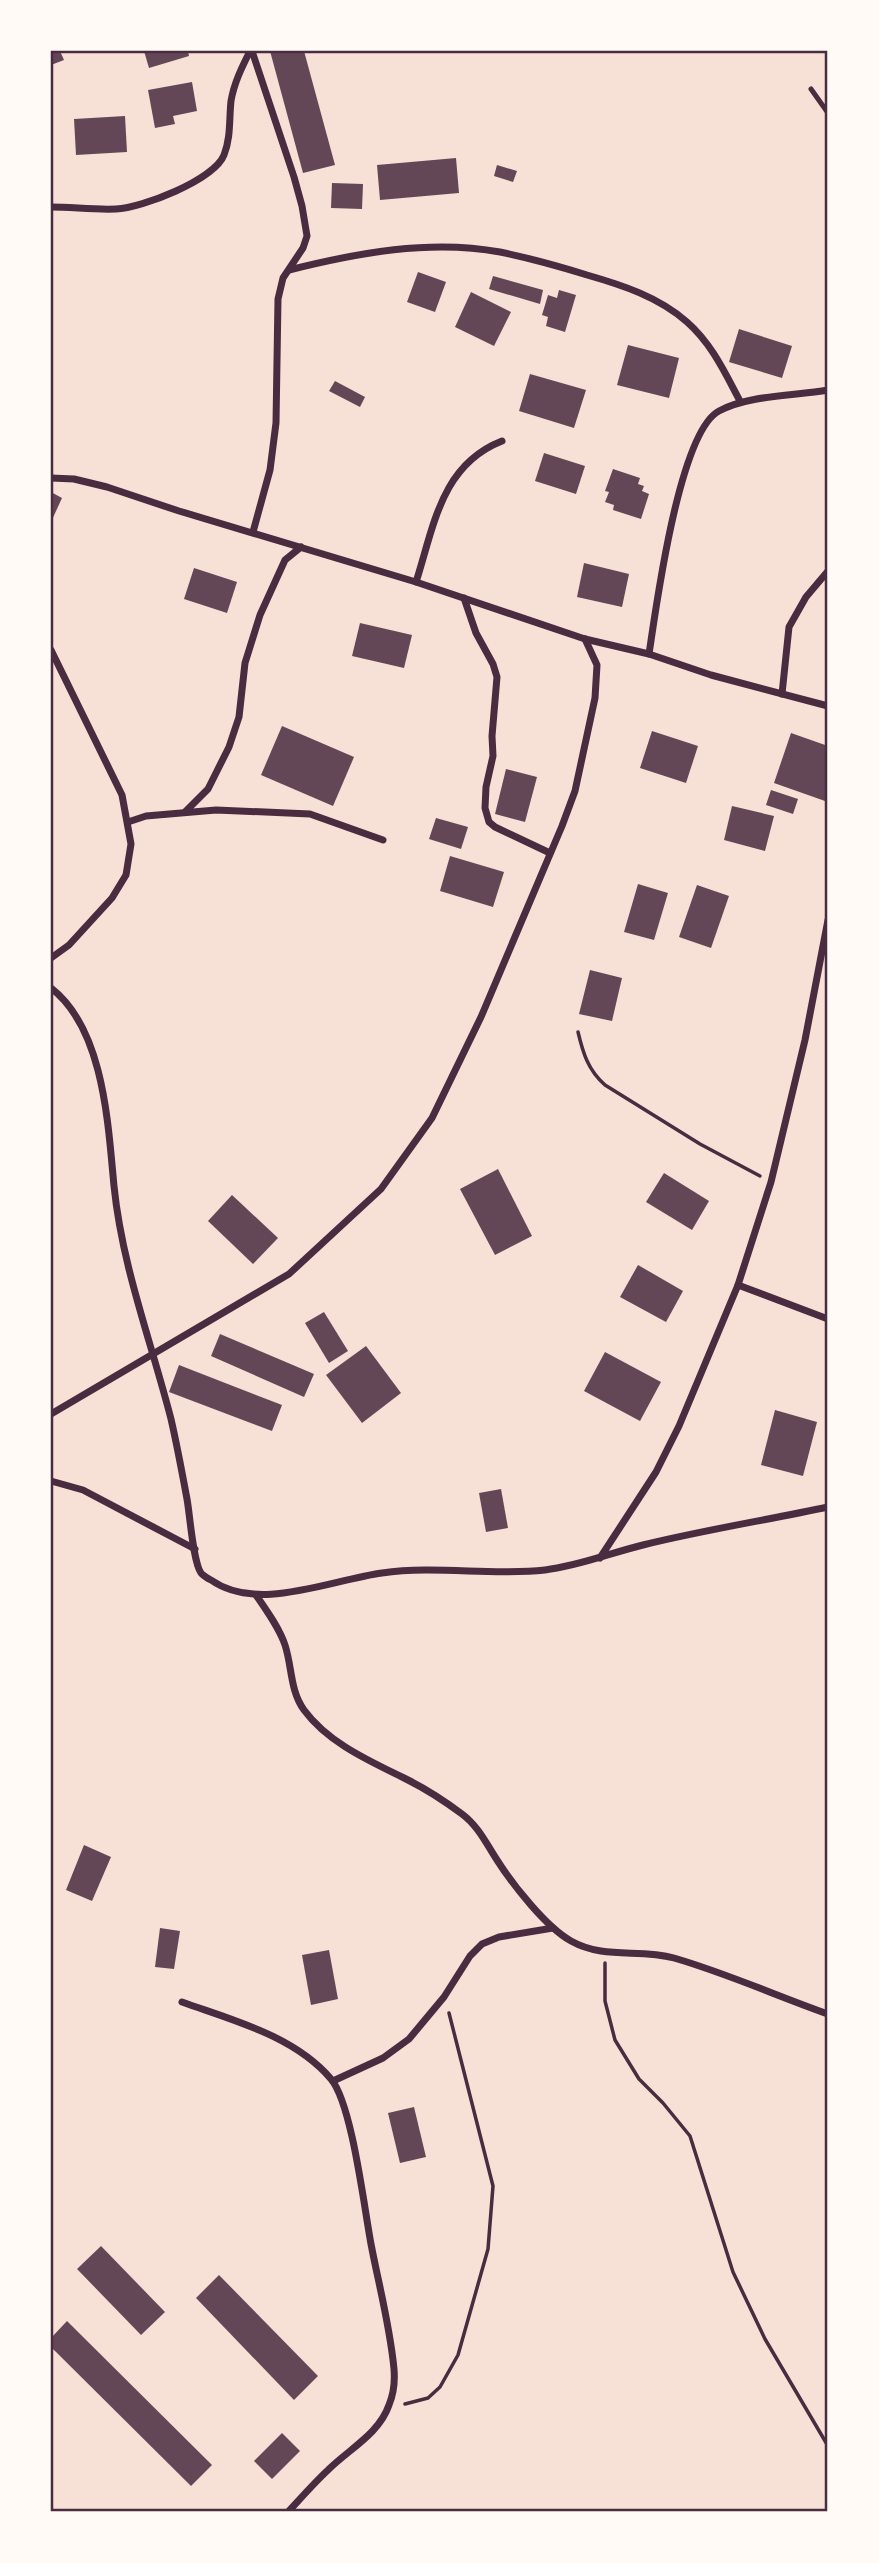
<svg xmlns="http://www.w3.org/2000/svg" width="879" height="2563" viewBox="0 0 879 2563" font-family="Jost,sans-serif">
  <rect width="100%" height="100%" fill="#f7e1d7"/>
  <g fill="#644757">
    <path d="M51,51H60L64,60L51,65Z"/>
    <path d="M144,51H188L189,56L149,68Z"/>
    <path d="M270,51H304L335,165L303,173Z"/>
    <path d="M192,82L197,111L173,116L175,124L155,128L148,90Z"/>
    <path d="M125,116L127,152L76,155L74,119Z"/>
    <path d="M456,158L459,193L380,200L377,165Z"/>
    <path d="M497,165L517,171L513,182L494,176Z"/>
    <path d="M332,183L363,184L362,209L331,208Z"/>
    <path d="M418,272L446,282L435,312L407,302Z"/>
    <path d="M493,276L543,290L540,304L489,289Z"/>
    <path d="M559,290L576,295L565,332L546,326L548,317L542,315L548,295L557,298Z"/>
    <path d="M471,292L511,312L494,346L455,327Z"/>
    <path d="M739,329L792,346L782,378L729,362Z"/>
    <path d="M628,345L679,358L669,398L617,385Z"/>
    <path d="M530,374L586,390L574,428L519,411Z"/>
    <path d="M335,381L365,397L360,407L329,391Z"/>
    <path d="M544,453L585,466L576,494L535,481Z"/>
    <path d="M613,469L640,478L638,484L644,486L642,491L649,494L641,519L613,510L614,505L605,502L609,492L605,491Z"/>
    <path d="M51,492L62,498L51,522Z"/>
    <path d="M584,563L629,574L622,607L577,597Z"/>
    <path d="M194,568L237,582L227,613L184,599Z"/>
    <path d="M360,623L412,635L404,668L352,656Z"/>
    <path d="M282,726L354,757L333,806L261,775Z"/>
    <path d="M652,731L698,746L686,783L640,768Z"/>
    <path d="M791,733L828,746V793L825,801L774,783Z"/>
    <path d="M506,769L537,777L525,822L495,814Z"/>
    <path d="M771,790L798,799L793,814L766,805Z"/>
    <path d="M732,806L774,816L765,851L724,840Z"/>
    <path d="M436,818L468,827L461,849L429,839Z"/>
    <path d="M450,856L504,872L493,907L440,891Z"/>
    <path d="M638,884L668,893L654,940L624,932Z"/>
    <path d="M697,885L729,896L711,948L679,937Z"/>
    <path d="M590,970L622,978L612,1021L579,1014Z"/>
    <path d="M498,1169L532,1236L495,1255L460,1189Z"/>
    <path d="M664,1173L709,1201L692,1230L646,1202Z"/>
    <path d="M232,1195L278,1238L253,1264L208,1221Z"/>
    <path d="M638,1265L683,1291L666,1322L620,1297Z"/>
    <path d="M324,1312L348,1351L329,1363L305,1323Z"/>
    <path d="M220,1334L314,1374L304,1397L211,1356Z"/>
    <path d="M366,1346L401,1393L362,1423L326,1375Z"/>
    <path d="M605,1352L661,1382L640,1421L584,1391Z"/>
    <path d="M179,1365L282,1405L272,1431L169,1392Z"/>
    <path d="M775,1410L817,1422L803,1476L761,1465Z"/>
    <path d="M501,1489L508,1528L486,1532L479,1493Z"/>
    <path d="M84,1845L111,1857L92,1901L66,1890Z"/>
    <path d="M160,1928L180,1931L174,1969L155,1967Z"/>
    <path d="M329,1950L338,1999L311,2005L302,1955Z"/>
    <path d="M414,2107L426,2157L400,2163L388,2113Z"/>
    <path d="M101,2246L165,2312L141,2335L77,2269Z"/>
    <path d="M219,2275L318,2376L294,2400L196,2298Z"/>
    <path d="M67,2321L212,2465L191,2486L51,2347V2338Z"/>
    <path d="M282,2433L300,2451L272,2479L254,2461Z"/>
  </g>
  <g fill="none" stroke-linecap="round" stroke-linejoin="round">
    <g stroke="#4a2c40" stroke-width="3.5">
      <path d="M578,1032C583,1053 588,1070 605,1085L700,1144L760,1176"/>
      <path d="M605,1963V2001L615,2040L639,2079L663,2103L690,2136L733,2272L765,2339L828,2446"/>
      <path d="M405,2404L428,2398L440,2387L458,2355L488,2249L493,2186L449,2013"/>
    </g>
    <path stroke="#4a2c40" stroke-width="5" d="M811,89L828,113"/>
    <g stroke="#4a2c40" stroke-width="7">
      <path d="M252,51L294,177L302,206L307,236L303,248L283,278L278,299L276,423L270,470L253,532"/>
      <path d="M51,207C72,207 94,210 116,209C142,208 214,180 224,155C231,137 229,120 231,101C234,83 242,67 250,51"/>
      <path d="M289,270C357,253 430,239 500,252C529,258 558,266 587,275C622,285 659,297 687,322C712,344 725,373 740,401"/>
      <path d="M51,478L74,479L107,487L179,511L416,582L585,639L649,654L711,675L828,706"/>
      <path d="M416,582C434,526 441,465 502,441"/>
      <path d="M464,598L476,633L493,664L497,677L492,736L493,756L486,787L485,808L489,822L495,827L550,853"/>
      <path d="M51,650L122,795L131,844L126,875L112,898L69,945L51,958"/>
      <path d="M649,654C656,608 679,432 719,411C748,395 794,396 828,390"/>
      <path d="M782,694L789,627L806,597L828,571"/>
      <path d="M185,812L208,789L229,747L239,717L245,663L260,615L285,560L301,547"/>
      <path d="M128,822L146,816L216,810L310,814L383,840"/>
      <path d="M51,988C104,1029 108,1124 114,1186C122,1266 151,1341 171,1419C177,1445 182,1472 187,1499C190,1515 193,1562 201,1573C201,1574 210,1580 211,1580C258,1613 330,1580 382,1573C436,1565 491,1576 545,1570C579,1566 610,1553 643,1545C704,1530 767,1520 828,1507"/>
      <path d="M738,1285L828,1319"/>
      <path d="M51,1414L289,1274L381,1189L432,1118L481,1017L562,826L575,791L595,698L597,665L585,639"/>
      <path d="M51,1481L83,1490L195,1549"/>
      <path d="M600,1558L656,1472L679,1426L738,1285L771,1182L805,1040L828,920"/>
      <path d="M256,1595C266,1610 279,1627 285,1645C292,1666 290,1691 304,1710C329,1744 372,1762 408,1780C426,1789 446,1802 462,1814C478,1826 486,1843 497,1860C513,1885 546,1927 571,1941C605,1960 639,1948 674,1958C726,1973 777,1996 828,2014"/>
      <path d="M182,2002C232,2020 295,2036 331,2079C352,2104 364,2207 371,2244C379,2286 390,2326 394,2369C395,2381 394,2393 389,2405C379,2434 349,2449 328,2470C314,2483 301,2498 288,2512"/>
      <path d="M333,2081L383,2058L409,2039L444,1997L470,1956L482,1944L499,1937L553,1928"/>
    </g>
  </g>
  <rect width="879" height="2563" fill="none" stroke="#fffaf5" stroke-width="105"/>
  <rect x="52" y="52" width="774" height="2458" fill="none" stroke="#4a2c40" stroke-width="2.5"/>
</svg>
